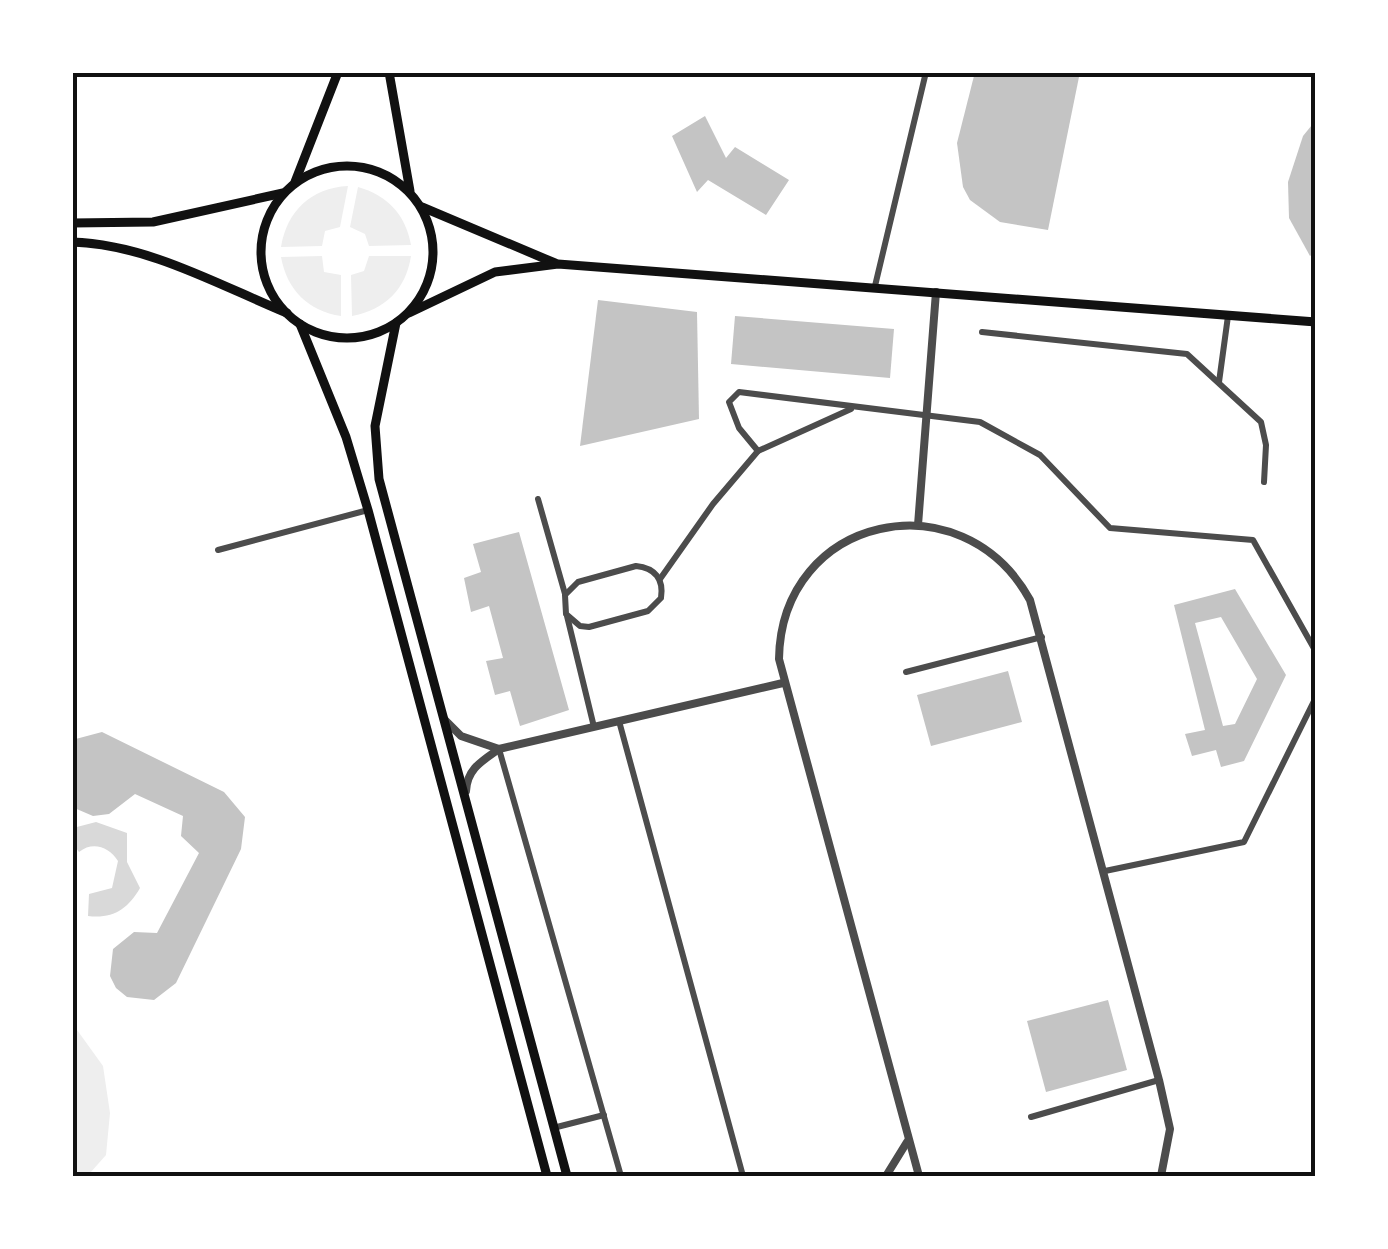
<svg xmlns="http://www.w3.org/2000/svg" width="1388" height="1249" viewBox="0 0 1388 1249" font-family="Raleway,sans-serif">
  <rect width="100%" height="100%" fill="#fff"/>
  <g fill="#eee">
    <path d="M348,186L340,227L325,231L322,246L281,247C287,211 311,188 348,186Z"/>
    <path d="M358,187C387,195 406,215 411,245L369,246L365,234L350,227Z"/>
    <path d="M322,256L324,272L341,275V316C308,311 287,290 281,257Z"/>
    <path d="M369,256H411C406,289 385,310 352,316L351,275L364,271Z"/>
    <path d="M72,1023L103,1066L110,1113L106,1155L90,1173L92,1176H73Z"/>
  </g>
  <path fill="#d9d9d9" d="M96,822L127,833V862L140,888C128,909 113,919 88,916L89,894L112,888L118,861C109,847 93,841 79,852L73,844V828Z"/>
  <g fill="#c4c4c4" fill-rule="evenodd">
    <path d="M975,72H1080L1048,230L1000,222L970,200L963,187L957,143Z"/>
    <path d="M705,116L726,158L735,147L789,180L766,215L708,180L697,192L672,136Z"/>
    <path d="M1316,120V251L1310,256L1289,218L1288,182L1303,136Z"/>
    <path d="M598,300L697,312L699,419L580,446Z"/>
    <path d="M735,316L894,329L890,378L731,364Z"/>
    <path d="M519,532L569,710L520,726L510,691L495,695L486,661L503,658L489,606L471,612L464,578L481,572L473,544Z"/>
    <path d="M1235,589L1286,675L1244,761L1221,767L1216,750L1192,756L1185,734L1205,730L1174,605ZM1221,617L1257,679L1235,724L1223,726L1195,623Z"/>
    <path d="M1008,671L1022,722L931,746L917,695Z"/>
    <path d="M102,732L224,792L245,817L241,849L176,983L154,1000L127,997L116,988L110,976L113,949L134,932L157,933L199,853L181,836L183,816L135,794L109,814L93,816L72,807V740Z"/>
    <path d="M1108,1000L1127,1070L1046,1092L1027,1021Z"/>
  </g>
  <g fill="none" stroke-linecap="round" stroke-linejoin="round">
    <g stroke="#4c4c4c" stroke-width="6">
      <path d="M875,286L926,72"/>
      <path d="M982,332L1187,354L1261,422L1266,445L1264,482"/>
      <path d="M1219,382L1228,316"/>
      <path d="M758,451L739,428L729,402L739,392L980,422L1040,455L1110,528L1253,540L1316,652"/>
      <path d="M538,499L565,594"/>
      <path d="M218,550L368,510"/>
      <path d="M636,566C655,568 664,579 661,598L648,611L589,627L580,626L566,614L565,595L578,582Z"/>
      <path d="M660,579L713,504L758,451L851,409"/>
      <path d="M567,616L594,727"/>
      <path d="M906,672L1042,637"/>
      <path d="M619,721L743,1176"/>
      <path d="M499,749L621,1176"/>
      <path d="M1105,871L1244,842L1316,697"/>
      <path d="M1031,1117L1159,1080"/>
      <path d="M553,1128L604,1115"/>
    </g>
    <g stroke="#4c4c4c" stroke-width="8">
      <path d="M918,525L936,292"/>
      <path d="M444,719L461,736L499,749"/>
      <path d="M466,791C467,769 482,761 499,749L783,683"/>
      <path d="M886,1176L907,1142"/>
      <path d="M919,1176L779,659C781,515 962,476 1030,600L1159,1080L1170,1129L1161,1176"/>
    </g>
    <g stroke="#111" stroke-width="9">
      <path d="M72,223L153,222L283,193"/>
      <path d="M72,242C147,244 219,285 287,313"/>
    </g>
    <g stroke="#111" stroke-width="9">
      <path d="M389,72L410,191"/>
      <circle cx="347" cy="252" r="86"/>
      <path d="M295,182L338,72"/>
      <path d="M422,207L555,263"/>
      <path d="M409,313L495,272L558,264L1316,322"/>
      <path d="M396,323L375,426L379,479L567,1176"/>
      <path d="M300,324L346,437L368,510L547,1176"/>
    </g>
  </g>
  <rect width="1388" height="1249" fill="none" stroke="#ffffff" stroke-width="150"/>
  <rect x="75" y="75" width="1238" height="1099" fill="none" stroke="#111" stroke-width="4"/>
</svg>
